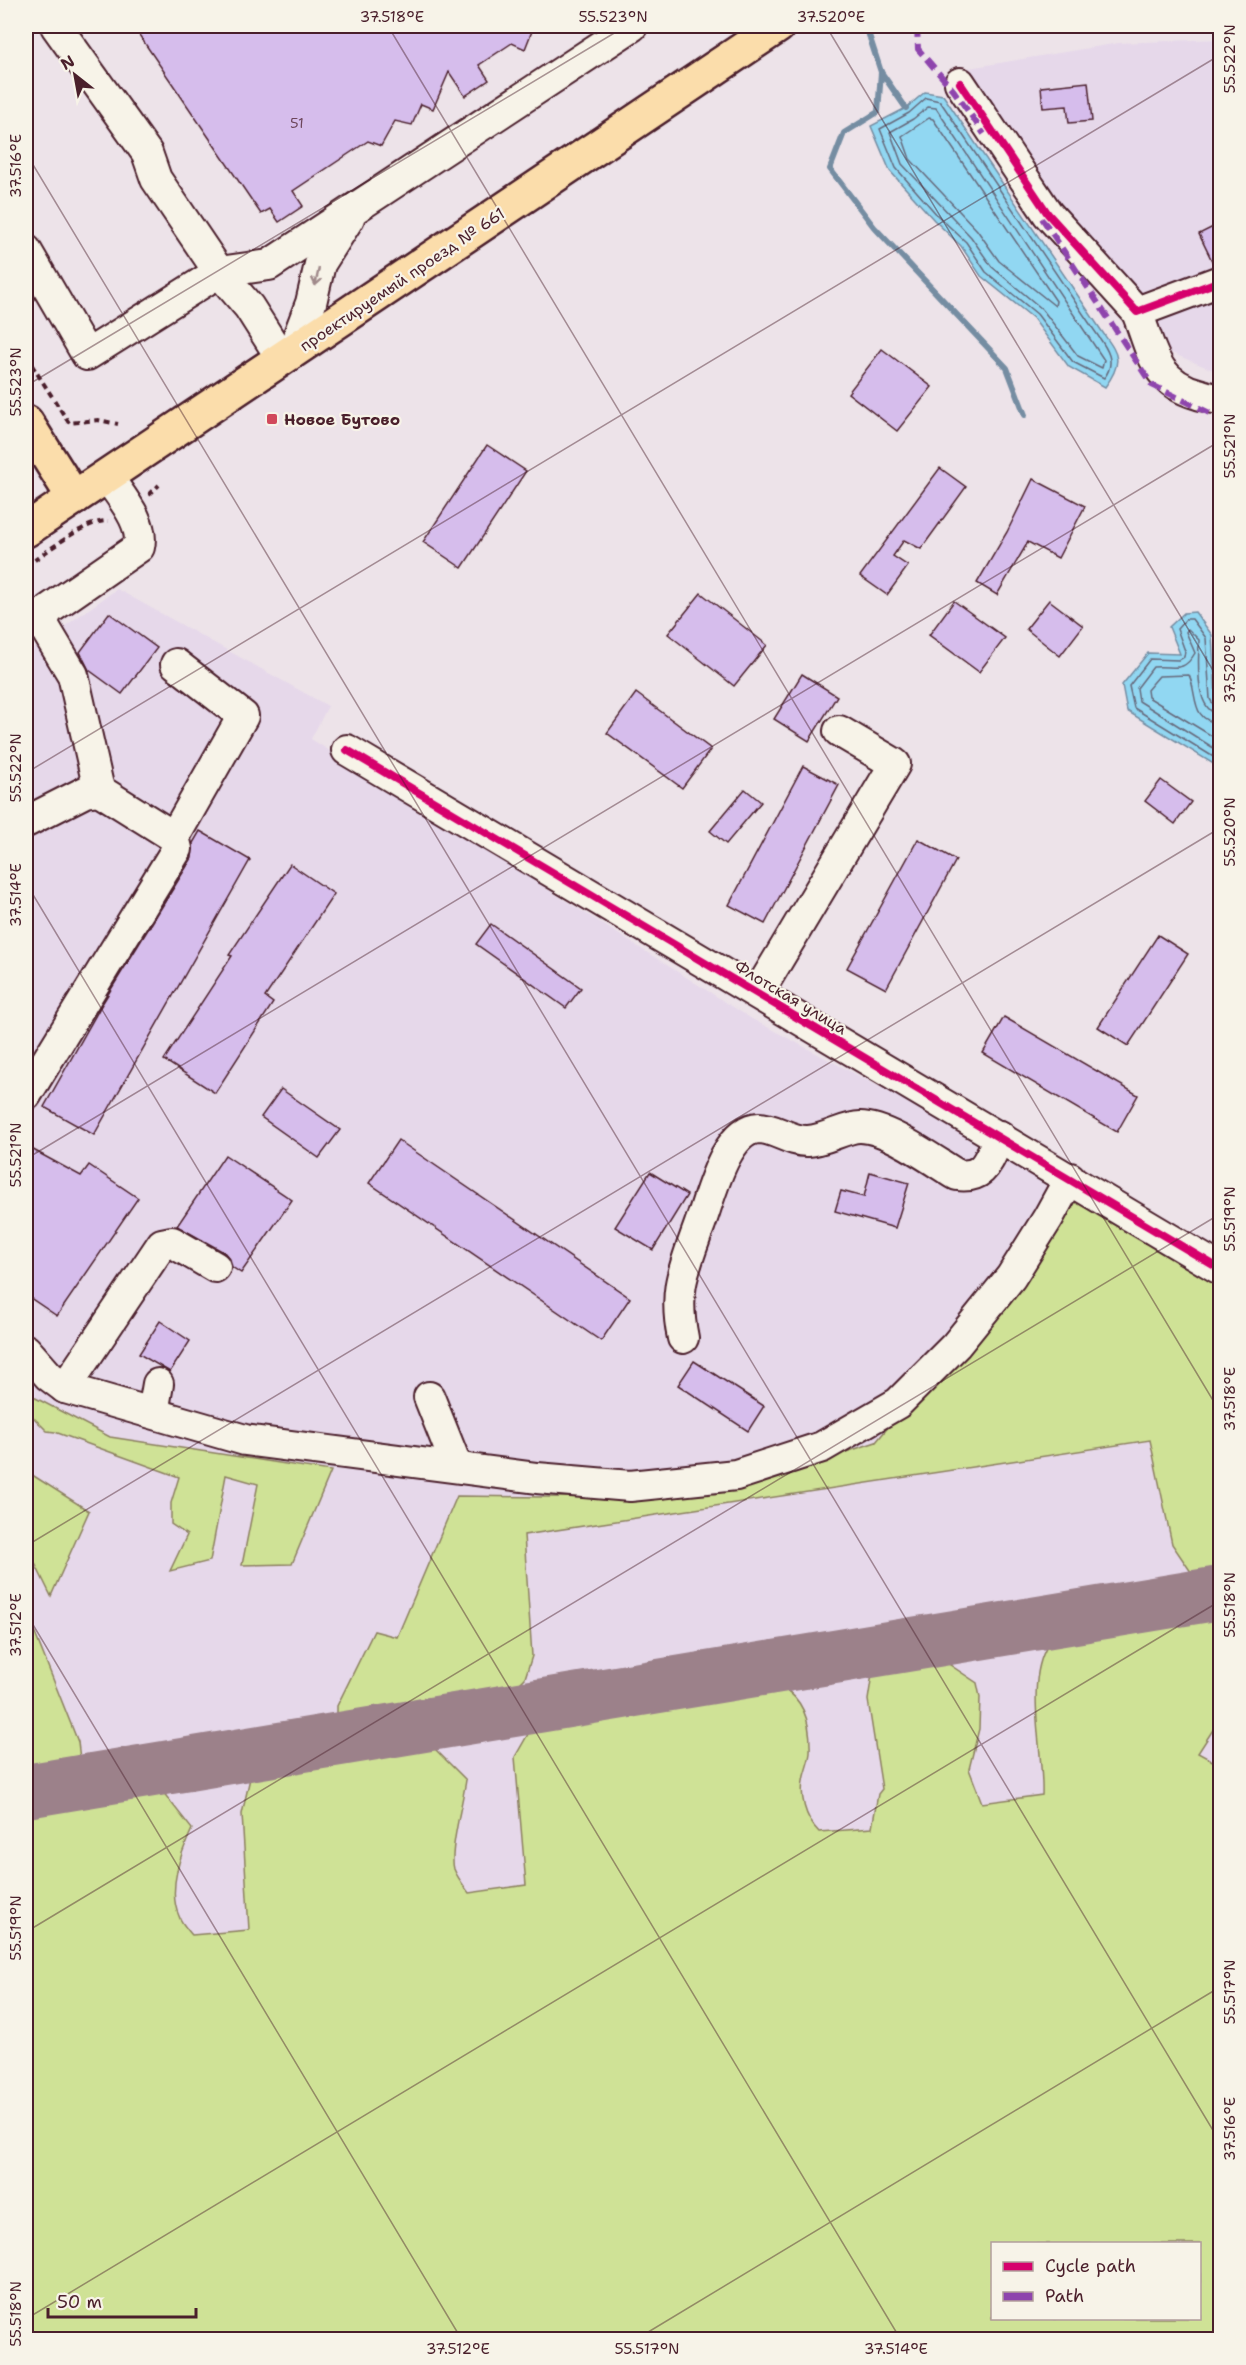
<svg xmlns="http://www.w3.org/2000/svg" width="1246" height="2365" viewBox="0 0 1246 2365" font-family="'Shantell Sans',sans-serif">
  <rect width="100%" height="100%" fill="#ede3e9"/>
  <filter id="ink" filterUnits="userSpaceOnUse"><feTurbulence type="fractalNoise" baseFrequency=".0167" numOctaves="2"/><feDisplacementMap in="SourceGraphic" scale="12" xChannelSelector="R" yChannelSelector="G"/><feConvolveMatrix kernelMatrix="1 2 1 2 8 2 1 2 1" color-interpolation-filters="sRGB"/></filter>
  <g filter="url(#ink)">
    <g fill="#e6d8ea" fill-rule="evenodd">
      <path d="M1220,39V373L1162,349L963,69L1119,43Z"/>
      <path d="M117,589L328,706L311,739L752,1019L994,1148L1220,1283V2339H26V654ZM992,2244H1200V2318H992Z"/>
    </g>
    <g fill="#cfe296" stroke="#8c8060" stroke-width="1.5" fill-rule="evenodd">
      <path d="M1077,1197L1220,1283V1578H1208L1203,1571L1191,1572L1172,1544L1150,1440L524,1535L532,1656L525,1678L510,1693L345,1721L337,1716V1706L374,1631L397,1637L457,1496L635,1498L810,1464L876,1442Z"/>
      <path d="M26,1393L110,1437L331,1471L292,1564L242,1565L258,1484L226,1475L210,1561L170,1571L187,1535L171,1524V1503L179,1477L55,1432L47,1431L26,1410Z"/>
      <path d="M26,1471L89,1511L51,1596L26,1545Z"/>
      <path d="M26,1611L78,1742L80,1759L67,1767L26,1773Z"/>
      <path d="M1220,1619V1719L1198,1753L1220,1765V2339H26V1814L163,1792L192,1829C181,1853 167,1889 179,1916C181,1923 188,1930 192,1935L249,1930L242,1814L250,1778L434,1748L466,1780C463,1801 449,1852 454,1869C457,1877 464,1886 469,1893L526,1885L515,1757L531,1729L783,1688C806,1701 811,1727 810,1753C809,1761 806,1768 804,1776C799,1796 805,1818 819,1832L872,1828L878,1794L882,1789L868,1700L872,1674L947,1663L977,1683L980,1697L979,1729L969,1769L982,1803L1042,1795C1044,1752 1024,1682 1048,1645ZM992,2244H1200V2318H992Z"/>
    </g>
    <g fill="#91d7f2" stroke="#758da2" stroke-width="1.5">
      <path d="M925,92L943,95L1097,324C1115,352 1127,357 1105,387L1069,367L1033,318L981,276L961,246L934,220L890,171L871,126L906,108Z"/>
      <path d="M1195,612L1212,635L1216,698L1220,701V768L1127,711L1122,685L1148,653L1180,654L1169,627L1184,613Z"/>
    </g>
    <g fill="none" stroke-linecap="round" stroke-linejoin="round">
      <g stroke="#66697b" stroke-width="1.5">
        <path d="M926,98L940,101L1092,327C1103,344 1119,359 1104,378L1073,362L1037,314L986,272L966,242L938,216L896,168L880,129L909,113Z"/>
        <path d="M928,107L936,108L1104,360L1102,368L1078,356L1042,309L992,267L971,237L902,164L890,132L913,119Z"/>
        <path d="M929,118L933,119L1056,301L1055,306L999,261L977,230L910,159L902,136Z"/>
        <path d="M1220,706L1213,704L1210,699L1206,638L1192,619H1186L1177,629L1185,651L1184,657L1179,660L1150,659L1129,686L1134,708L1220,761"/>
        <path d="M1220,714C1193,712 1199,657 1199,640L1188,629L1186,632L1195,653C1183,674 1174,665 1153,667L1137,688L1139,701L1220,752"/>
        <path d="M1220,723C1190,721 1198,695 1189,675L1159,676L1147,690L1148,697L1220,741"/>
      </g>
      <g stroke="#758da2" stroke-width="6">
        <path d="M866,26L881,72L906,108"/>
        <path d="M881,72L878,112L844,133L830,169L874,227L1007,368L1025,415"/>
      </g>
      <path stroke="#9c818a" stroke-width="54" d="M26,1791L1220,1593"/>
    </g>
    <g fill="#d6bdec" stroke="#4a1f2b" stroke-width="1.5">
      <path d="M133,26H534L525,49L512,43L479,65L489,80L465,96L449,72L433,109L421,104L412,125L395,121L381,146L368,141L293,191L303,206L279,222L270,209L261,214Z"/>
      <path d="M1088,82L1092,121L1069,123L1067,106L1043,108L1041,87Z"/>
      <path d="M1221,223V264L1214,265L1199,234Z"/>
      <path d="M882,349L932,387L897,431L848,393Z"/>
      <path d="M487,445L526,471L462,568L423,542Z"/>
      <path d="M940,468L966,487L921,549L904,540L893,556L908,566L887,595L860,576Z"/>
      <path d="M1033,479L1085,506L1058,558L1028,542L997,595L977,583L1007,532Z"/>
      <path d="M701,593L767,645L734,686L668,634Z"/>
      <path d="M1049,600L1083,626L1060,656L1026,629Z"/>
      <path d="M954,601L1005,638L979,672L929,635Z"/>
      <path d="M109,613L157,648L122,694L89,670L80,652Z"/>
      <path d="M802,674L837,696L809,741L774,719Z"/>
      <path d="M636,693L711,749L682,788L607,733Z"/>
      <path d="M803,766L839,785L765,924L729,905Z"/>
      <path d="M1161,780L1191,802L1175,824L1145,801Z"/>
      <path d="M745,789L761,802L726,844L710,831Z"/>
      <path d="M200,831L250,860L94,1135L44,1107L102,1004L192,858L193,843Z"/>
      <path d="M918,839L956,860L886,989L847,968Z"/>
      <path d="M290,864L334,894L265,997L273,1003L215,1093L164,1060L232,956L229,955Z"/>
      <path d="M491,924L581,988L566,1008L476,944Z"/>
      <path d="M1158,935L1188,954L1128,1046L1098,1027Z"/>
      <path d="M1004,1017L1138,1095L1117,1132L983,1053Z"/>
      <path d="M281,1089L340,1130L319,1158L261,1117Z"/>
      <path d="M398,1140L630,1298L601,1341L369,1183Z"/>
      <path d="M26,1146L81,1176L89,1165L138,1198L57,1316L26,1295Z"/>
      <path d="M225,1155L292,1200L241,1273L232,1267L230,1259L224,1252L177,1226Z"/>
      <path d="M650,1172L687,1195L653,1250L615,1227Z"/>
      <path d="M870,1172L909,1183L895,1228L835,1211L841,1191L864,1197Z"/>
      <path d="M160,1321L190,1341L170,1372L139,1354Z"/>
      <path d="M694,1361L764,1406L748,1431L678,1385Z"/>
    </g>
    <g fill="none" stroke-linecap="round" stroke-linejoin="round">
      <g stroke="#4a1f2b" stroke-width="34">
        <g id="minor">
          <path d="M960,83L1048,214L1137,312L1220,281"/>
          <path d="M26,250L87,355L219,272L156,179L147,153L56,26"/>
          <path d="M1137,312C1152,350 1154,382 1198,394C1205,396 1212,399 1220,398"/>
          <path d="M292,353L311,303L320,264L349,218"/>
          <path d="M282,359L249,307L219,272L269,265L632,26"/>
          <path d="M347,750L1220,1269"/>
          <path d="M99,790L73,675L42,623L48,610L139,547C145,523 120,496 107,476"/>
          <path d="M26,822L85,792L99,790L174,837L177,849L26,1095"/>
          <path d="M174,837L243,716L176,664"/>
          <path d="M758,993L895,764L839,731"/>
          <path d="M683,1338C673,1290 684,1269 700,1224C710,1198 725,1129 759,1128C775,1128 791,1142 808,1141C826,1140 845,1127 860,1127C888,1127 932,1160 957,1175C986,1179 988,1159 1000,1136"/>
          <path d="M26,1350L49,1376L65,1388L245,1440L537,1478L630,1486L736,1475L822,1447L898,1403L956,1345L1011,1277L1048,1218L1070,1178"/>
          <path d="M65,1388L162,1244L172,1242L215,1267"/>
          <path d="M429,1397L457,1467"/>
          <path d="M153,1413L158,1384"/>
        </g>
      </g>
      <g stroke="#4a1f2b" stroke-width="38">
        <g id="major">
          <path d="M26,422L74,498"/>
          <path d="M26,530L778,26"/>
        </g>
      </g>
      <g stroke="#4a1f2b" stroke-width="4" stroke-dasharray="6 4.5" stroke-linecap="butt">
        <path d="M26,356L69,423L98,420L118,424"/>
        <path d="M149,495L159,485"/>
        <path d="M26,566C46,553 85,520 108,521"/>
      </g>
      <use href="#minor" stroke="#f7f3e8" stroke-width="30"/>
      <use href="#major" stroke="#fbddab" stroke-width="33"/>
      <g stroke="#8e44ad" stroke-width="6" stroke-dasharray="12 6" stroke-linecap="butt">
        <path d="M917,26L918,49L954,91L984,134"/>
        <path d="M1042,218L1152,385L1220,418"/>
      </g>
      <g stroke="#f7f3e8" stroke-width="11">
        <g id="cycleway">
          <path d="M960,83L1048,214L1137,312L1220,281"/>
          <path d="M347,750L1220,1269"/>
        </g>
      </g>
      <use href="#cycleway" stroke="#d6006c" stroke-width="8"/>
    </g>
    <defs><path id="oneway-shaft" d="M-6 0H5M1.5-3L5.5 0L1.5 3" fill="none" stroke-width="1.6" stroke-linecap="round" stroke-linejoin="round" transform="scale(1.5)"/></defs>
    <use stroke="#a0898a" href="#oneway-shaft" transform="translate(317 277) rotate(102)"/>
  </g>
  <path fill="none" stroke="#4a1f2b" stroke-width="1.5" stroke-opacity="0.45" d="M388,26L1220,1412M826,26L1220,682M26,153L1220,2142M26,386L626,26M26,773L1220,55M26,883L901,2340M26,1159L1220,441M26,1546L1220,828M26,1613L462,2340M26,1932L1220,1214M26,2319L1220,1601M635,2340L1220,1987"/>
  <rect fill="#d1495b" stroke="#f7f3e8" stroke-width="2" x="266" y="413" width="12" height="12" rx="3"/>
  <g text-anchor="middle" stroke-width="4.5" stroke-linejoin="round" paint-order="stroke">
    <g font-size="14" fill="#6d465b">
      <text x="297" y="128">51</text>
    </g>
    <g font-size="16" fill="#4a1f2b" stroke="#f7f3e8">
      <text transform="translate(402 279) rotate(-34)" y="6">проектируемый проезд № 661</text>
      <text transform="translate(791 997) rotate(31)" y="6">Флотская улица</text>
    </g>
    <g font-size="16" font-weight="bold" fill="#4a1f2b" stroke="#f7f3e8" text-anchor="start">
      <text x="284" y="425">Новое Бутово</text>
    </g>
  </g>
  <rect width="1246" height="2365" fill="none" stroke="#f7f3e8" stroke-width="66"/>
  <rect x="991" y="2242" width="210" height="78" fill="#f7f3e8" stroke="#b29e9c" stroke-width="1.5"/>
  <rect x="1003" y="2262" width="30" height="9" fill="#d6006c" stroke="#b29e9c" stroke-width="1.5"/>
  <text x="1045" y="2272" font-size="18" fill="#4a1f2b">Cycle path</text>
  <rect x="1003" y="2292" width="30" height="9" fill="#8e44ad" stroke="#b29e9c" stroke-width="1.5"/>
  <text x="1045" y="2302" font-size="18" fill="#4a1f2b">Path</text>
  <g transform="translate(75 75) rotate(329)" stroke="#f7f3e8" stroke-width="4.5" paint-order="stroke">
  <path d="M0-4.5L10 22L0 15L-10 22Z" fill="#4a1f2b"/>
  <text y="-9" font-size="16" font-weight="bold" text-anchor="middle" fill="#4a1f2b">N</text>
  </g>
  <path d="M48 2308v9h148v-9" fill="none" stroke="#4a1f2b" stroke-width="3"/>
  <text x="57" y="2308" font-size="18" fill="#4a1f2b" stroke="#f7f3e8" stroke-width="4.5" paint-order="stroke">50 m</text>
  <rect x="33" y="33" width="1180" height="2299" fill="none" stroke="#4a1f2b" stroke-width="2"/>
  <g font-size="15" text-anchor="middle" fill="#4a1f2b">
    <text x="392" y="22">37.518°E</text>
    <text x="613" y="22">55.523°N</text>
    <text x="831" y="22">37.520°E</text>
    <text transform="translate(1230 59) rotate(-90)" y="5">55.522°N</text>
    <text transform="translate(16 166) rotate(-90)" y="5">37.516°E</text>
    <text transform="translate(16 382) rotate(-90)" y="5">55.523°N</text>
    <text transform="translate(1230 446) rotate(-90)" y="5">55.521°N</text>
    <text transform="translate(1230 669) rotate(-90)" y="5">37.520°E</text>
    <text transform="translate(16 768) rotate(-90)" y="5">55.522°N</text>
    <text transform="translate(1230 832) rotate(-90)" y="5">55.520°N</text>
    <text transform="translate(16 895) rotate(-90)" y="5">37.514°E</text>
    <text transform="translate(16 1155) rotate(-90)" y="5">55.521°N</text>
    <text transform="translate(1230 1219) rotate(-90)" y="5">55.519°N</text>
    <text transform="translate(1230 1399) rotate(-90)" y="5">37.518°E</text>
    <text transform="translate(1230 1605) rotate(-90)" y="5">55.518°N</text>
    <text transform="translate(16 1625) rotate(-90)" y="5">37.512°E</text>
    <text transform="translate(16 1928) rotate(-90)" y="5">55.519°N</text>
    <text transform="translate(1230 1992) rotate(-90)" y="5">55.517°N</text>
    <text transform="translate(1230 2129) rotate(-90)" y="5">37.516°E</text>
    <text transform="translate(16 2314) rotate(-90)" y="5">55.518°N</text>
    <text x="458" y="2354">37.512°E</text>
    <text x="647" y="2354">55.517°N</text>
    <text x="896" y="2354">37.514°E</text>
  </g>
</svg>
